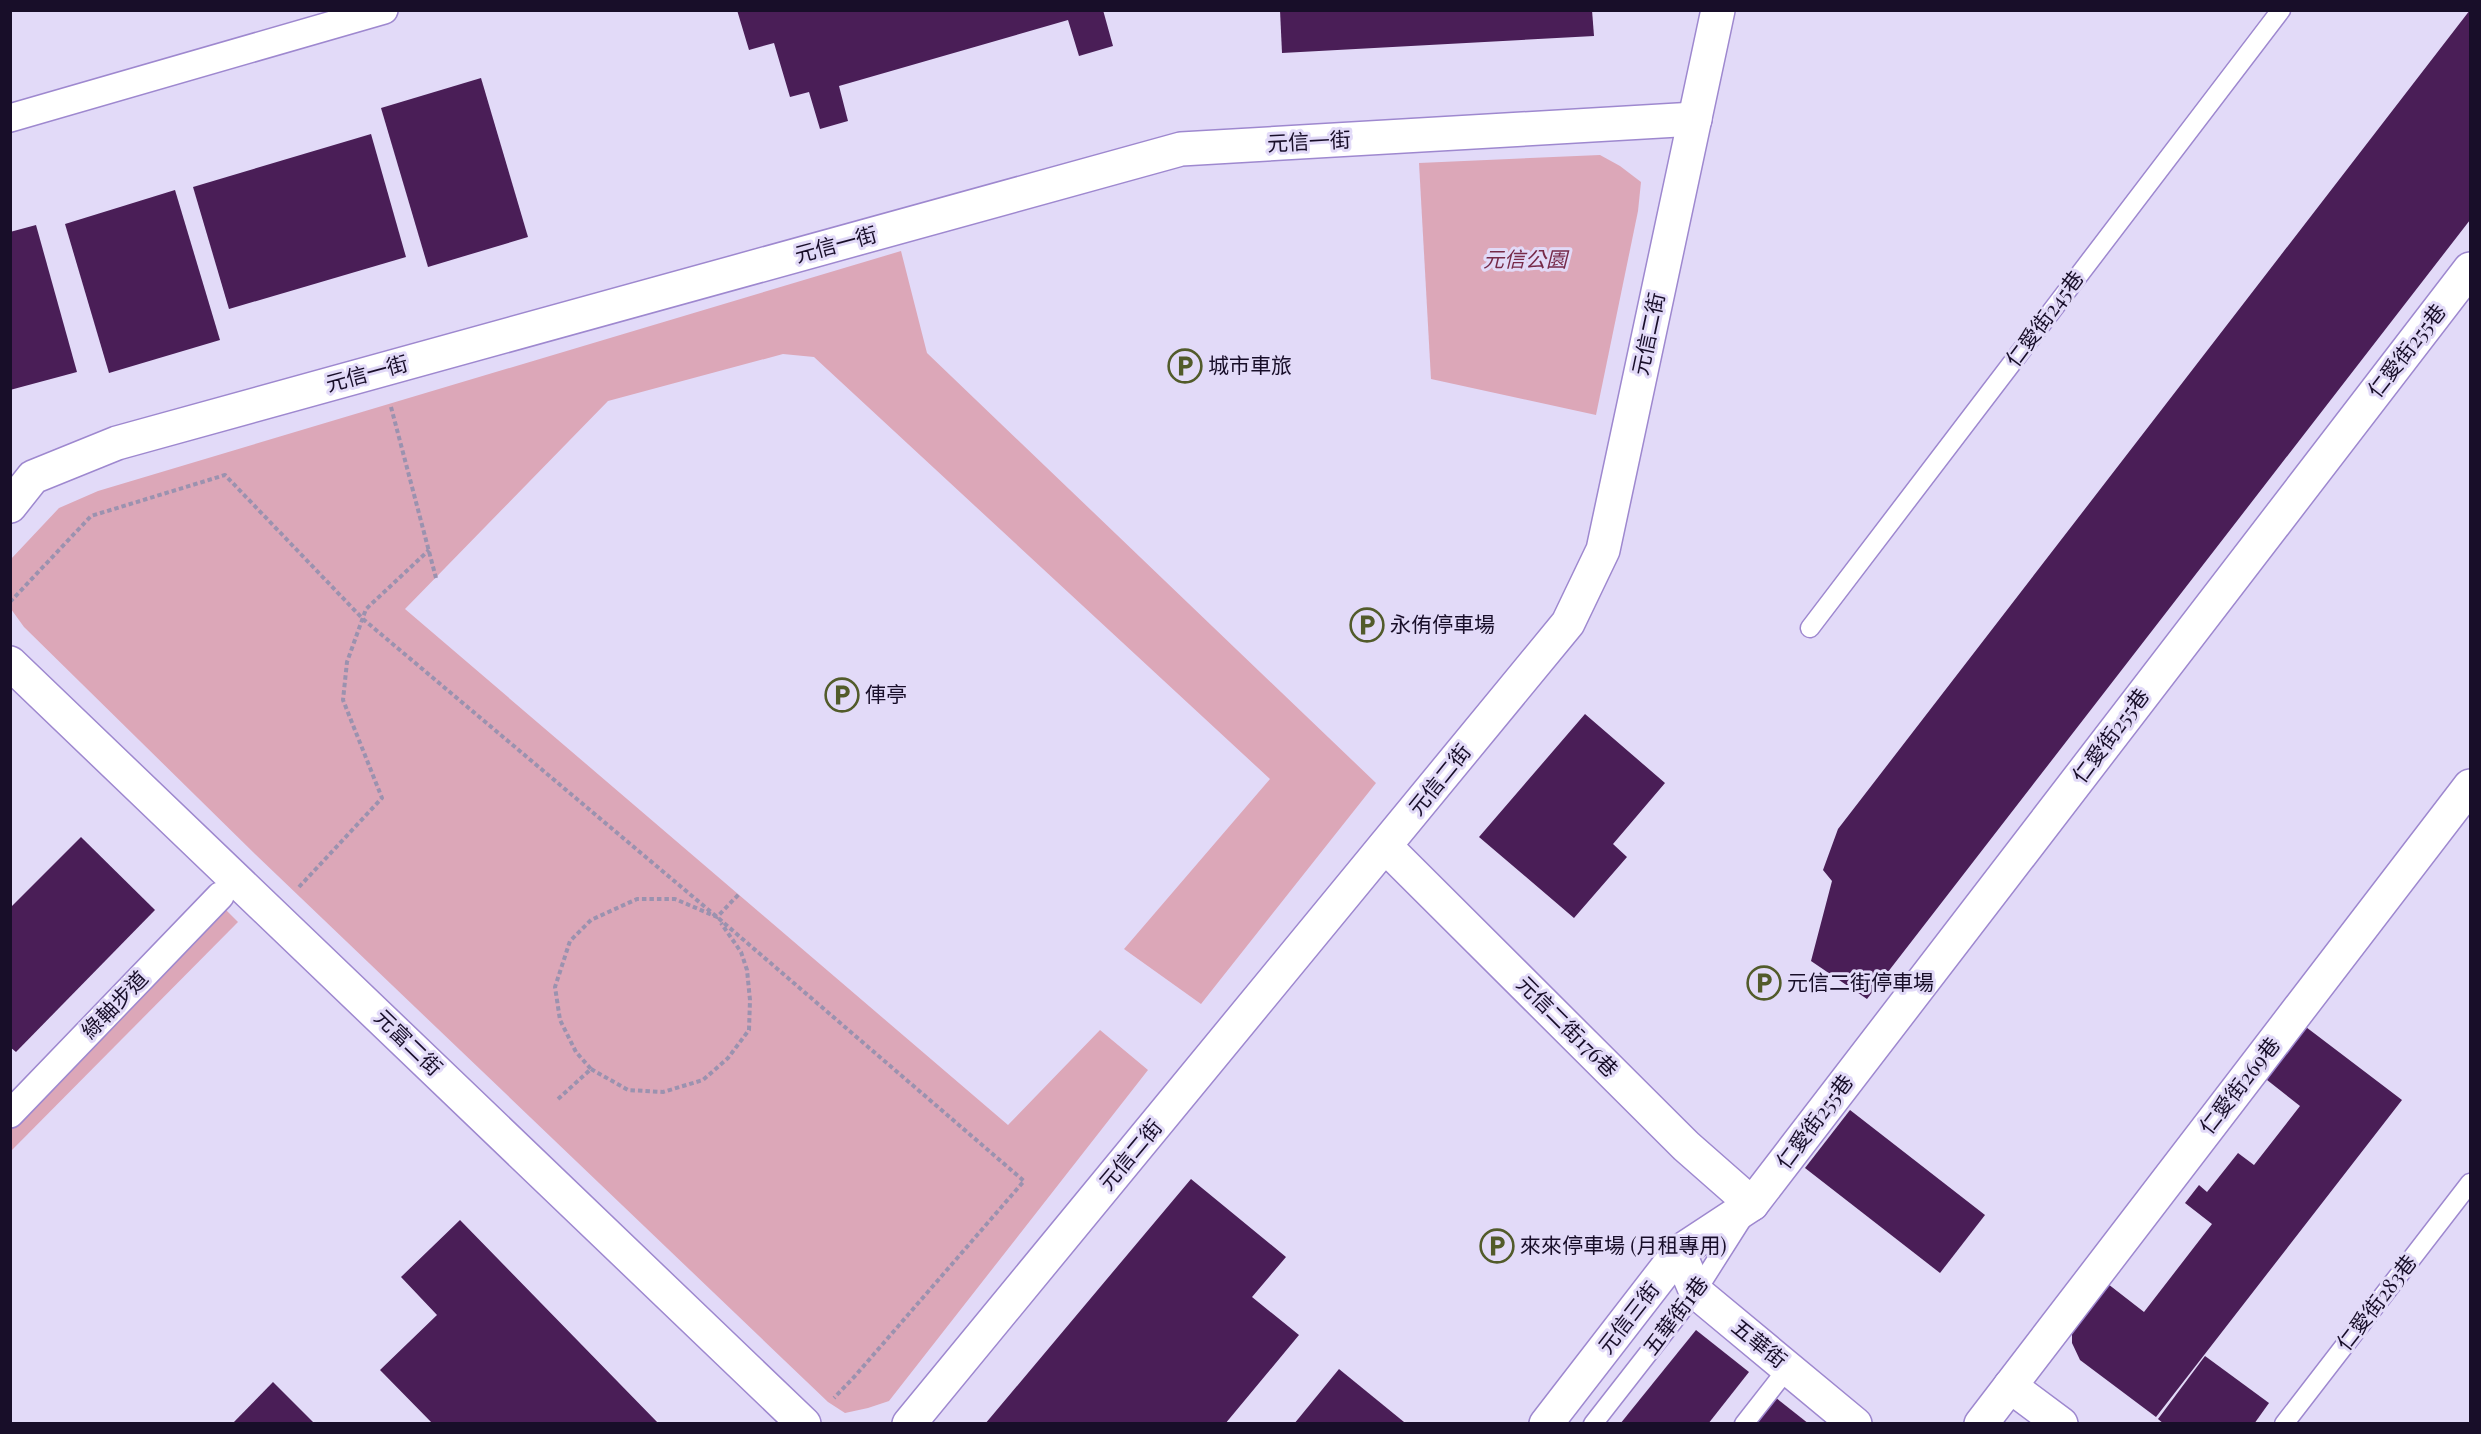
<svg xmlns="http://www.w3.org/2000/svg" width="2481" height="1434" viewBox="0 0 2481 1434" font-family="'Playfair Display','Noto Sans TC',serif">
  <rect width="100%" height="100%" fill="#e2daf8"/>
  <g fill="#dca7b8">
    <path d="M1600,155L1620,166L1641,182L1638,211L1596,415L1431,379L1419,163Z"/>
    <path d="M901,251L927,353L1376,783L1201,1004L1124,949L1270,779L814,357L783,354L608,401L405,609L1008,1125L1100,1030L1148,1070L889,1401L868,1408L845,1413L828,1402L255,854L24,627L11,609V559L59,508L98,491Z"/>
    <path d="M208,892L238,922L11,1151V1095Z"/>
  </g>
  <g fill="#4a1e57">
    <path d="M737,10H1103L1113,46L1079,56L1068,20L839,86L848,121L820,129L809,92L790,97L774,43L749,50Z"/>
    <path d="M1280,10H1592L1594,36L1282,53Z"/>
    <path d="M2470,10V220L1867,999L1811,961L1832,881L1823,870L1838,829Z"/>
    <path d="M481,78L528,237L428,267L381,108Z"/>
    <path d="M371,134L406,257L229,309L193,187Z"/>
    <path d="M175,190L220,340L109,373L65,224Z"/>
    <path d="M36,225L77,372L10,390V232Z"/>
    <path d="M1585,714L1665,783L1613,844L1627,857L1574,918L1479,837Z"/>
    <path d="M81,837L155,910L16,1052L10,1047V908Z"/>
    <path d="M2302,1024L2402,1100L2156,1417L2080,1360L2072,1343V1330L2108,1284L2144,1312L2212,1224L2185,1203L2199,1185L2207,1192L2238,1153L2254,1165L2300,1106L2262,1076Z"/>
    <path d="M1850,1110L1985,1215L1940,1273L1805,1168Z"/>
    <path d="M1191,1179L1286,1257L1252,1297L1299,1335L1225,1424H985Z"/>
    <path d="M460,1220L659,1424H433L380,1370L437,1315L401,1277Z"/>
    <path d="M1696,1330L1749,1372L1708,1424H1620Z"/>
    <path d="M2205,1356L2269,1403L2254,1424H2164L2158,1419Z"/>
    <path d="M1339,1369L1404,1422L1403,1424H1294Z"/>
    <path d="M273,1382L315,1424H232Z"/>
    <path d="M1775,1397L1809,1424H1753Z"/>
  </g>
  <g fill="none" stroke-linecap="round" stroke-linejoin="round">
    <g stroke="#9e88cf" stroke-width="21">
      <g id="service">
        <path d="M1810,628L2281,10"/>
        <path d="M1593,1424L1696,1292L1743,1218"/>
        <path d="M1744,1424L1788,1368"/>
        <path d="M2284,1424L2470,1183"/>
      </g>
    </g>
    <g stroke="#9e88cf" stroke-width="30">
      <g id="pedestrian">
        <path d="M10,118L384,10"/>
        <path d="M10,1114L220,896"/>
      </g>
    </g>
    <g stroke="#9e88cf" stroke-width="36">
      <g id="minor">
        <path d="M10,506L33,477L117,443L1181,149L1695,119"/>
        <path d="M10,663L804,1424"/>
        <path d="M1385,846L1686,1146L1752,1204"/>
        <path d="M1679,1252L1696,1292L1855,1424"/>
        <path d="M909,1424L1568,623L1603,550L1718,10"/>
        <path d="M1546,1424L1679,1252L1752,1204L2470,269"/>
        <path d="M1981,1424L2470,786"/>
      </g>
    </g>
    <g stroke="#9e88cf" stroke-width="36">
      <path id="tertiary" d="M2010,1386L2061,1424"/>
    </g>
    <g stroke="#9b92af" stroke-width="4" stroke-dasharray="4.5 3" stroke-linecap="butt">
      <path d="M391,407L436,578"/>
      <path d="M10,602L91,516L225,475L363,619L717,917L1024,1181L855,1376L834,1398"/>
      <path d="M299,887L382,798L343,700L347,662L366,609L429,550"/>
      <path d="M591,1069L628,1090L663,1092L703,1080L728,1058L749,1030L750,1000L747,970L741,952L721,923"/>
      <path d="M558,1099L591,1069L576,1052L560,1020L555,987L570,941L591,920L637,899H675L717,917L740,893"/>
    </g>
    <use href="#service" stroke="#fff" stroke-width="18"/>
    <use href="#pedestrian" stroke="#fff" stroke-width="27"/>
    <use href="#minor" stroke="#fff" stroke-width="33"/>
    <use href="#tertiary" stroke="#fff" stroke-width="33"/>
  </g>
  <defs>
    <g id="parking-ring" transform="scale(1.725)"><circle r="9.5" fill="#e2daf8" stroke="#525b2a" stroke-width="1.5"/><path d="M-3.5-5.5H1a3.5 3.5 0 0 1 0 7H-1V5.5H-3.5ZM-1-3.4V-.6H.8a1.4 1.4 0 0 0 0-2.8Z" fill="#525b2a"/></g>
  </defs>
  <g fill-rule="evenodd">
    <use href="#parking-ring" x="1185" y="366"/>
    <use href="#parking-ring" x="1367" y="625"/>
    <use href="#parking-ring" x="842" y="695"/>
    <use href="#parking-ring" x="1764" y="983"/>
    <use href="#parking-ring" x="1497" y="1246"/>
  </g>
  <g text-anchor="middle" stroke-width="6" stroke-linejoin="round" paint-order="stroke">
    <g font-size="21" fill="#180e29" stroke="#e2daf8">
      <text transform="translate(1309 142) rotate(-3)" y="7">元信一街</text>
      <text transform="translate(836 245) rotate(-15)" y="7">元信一街</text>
      <text transform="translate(2045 319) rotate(-53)" y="7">仁愛街245巷</text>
      <text transform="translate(1649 334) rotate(-78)" y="7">元信二街</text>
      <text transform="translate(2407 351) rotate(-52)" y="7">仁愛街255巷</text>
      <text transform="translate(367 374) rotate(-15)" y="7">元信一街</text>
      <text transform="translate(2111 736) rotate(-53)" y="7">仁愛街255巷</text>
      <text transform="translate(1440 780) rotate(-51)" y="7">元信二街</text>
      <text transform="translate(115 1005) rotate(-46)" y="7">綠軸步道</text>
      <text transform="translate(1567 1027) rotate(45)" y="7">元信二街176巷</text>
      <text transform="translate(408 1043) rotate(44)" y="7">元富二街</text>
      <text transform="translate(2240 1086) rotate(-52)" y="7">仁愛街269巷</text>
      <text transform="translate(1815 1122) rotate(-53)" y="7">仁愛街255巷</text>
      <text transform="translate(1131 1155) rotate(-50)" y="7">元信二街</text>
      <text transform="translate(2377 1303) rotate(-52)" y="7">仁愛街283巷</text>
      <text transform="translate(1676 1316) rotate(-53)" y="7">五華街1巷</text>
      <text transform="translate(1629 1318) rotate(-52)" y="7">元信三街</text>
      <text transform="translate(1759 1344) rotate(39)" y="7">五華街</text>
    </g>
    <g font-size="21" font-style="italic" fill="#762a49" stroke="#e2daf8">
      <text x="1525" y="267">元信公園</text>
    </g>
    <g font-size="21" fill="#180e29" stroke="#e2daf8" text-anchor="start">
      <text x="1208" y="373">城市車旅</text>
      <text x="1390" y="632">永侑停車場</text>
      <text x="865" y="702">俥亭</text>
      <text x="1787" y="990">元信二街停車場</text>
      <text x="1520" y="1253">來來停車場 (月租專用)</text>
    </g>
  </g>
  <rect width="2481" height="1434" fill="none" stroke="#180e29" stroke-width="24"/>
</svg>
